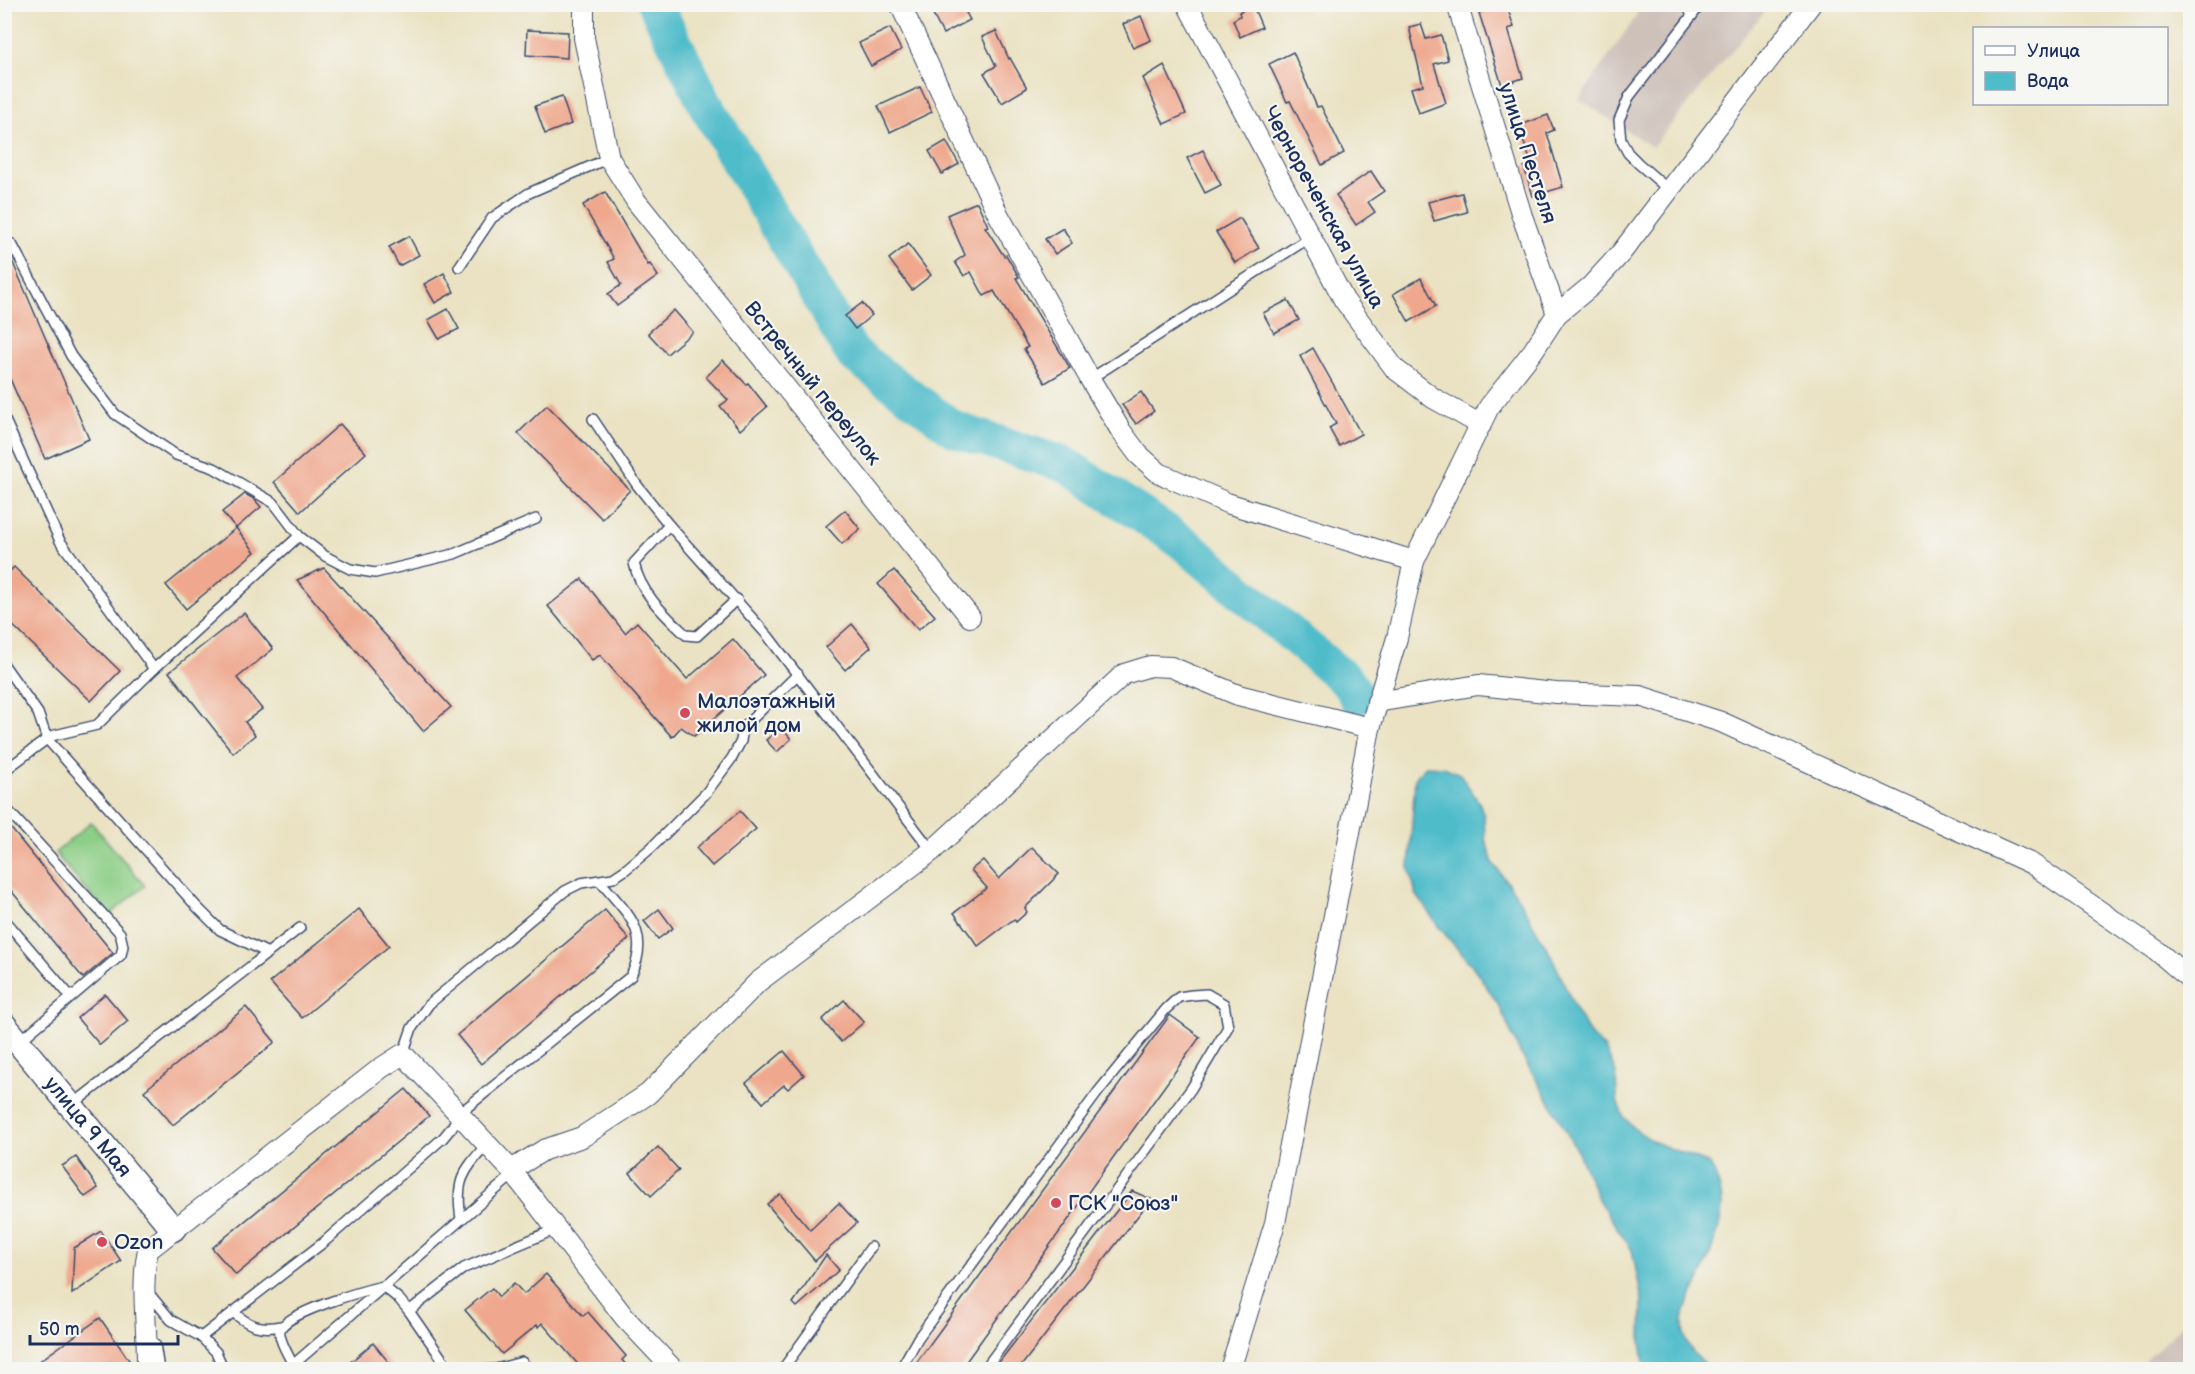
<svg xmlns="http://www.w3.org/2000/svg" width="2195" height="1374" viewBox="0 0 2195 1374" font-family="'Balsamiq Sans',sans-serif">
  <rect width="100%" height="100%" fill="#f6f6f2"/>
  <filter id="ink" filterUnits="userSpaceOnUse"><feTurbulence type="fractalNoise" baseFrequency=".0167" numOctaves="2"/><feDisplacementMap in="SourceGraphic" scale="12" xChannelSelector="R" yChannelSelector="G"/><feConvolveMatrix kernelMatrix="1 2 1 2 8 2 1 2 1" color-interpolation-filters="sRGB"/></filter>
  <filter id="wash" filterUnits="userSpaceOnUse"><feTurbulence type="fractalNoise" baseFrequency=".008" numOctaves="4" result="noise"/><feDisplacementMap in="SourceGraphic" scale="24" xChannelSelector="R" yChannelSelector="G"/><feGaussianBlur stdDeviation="1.35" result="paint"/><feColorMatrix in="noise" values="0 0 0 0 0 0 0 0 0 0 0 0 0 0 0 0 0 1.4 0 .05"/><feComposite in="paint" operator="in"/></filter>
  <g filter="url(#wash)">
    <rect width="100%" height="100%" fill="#eae2c2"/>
    <g fill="#cec1ba">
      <path d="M1634,5H1770L1652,147L1579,99L1637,15Z"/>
      <path d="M2190,1317V1369H2137Z"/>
    </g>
    <path fill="#8cce85" stroke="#547e72" stroke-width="1.5" d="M91,822L145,886L108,916L55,853Z"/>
    <path fill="#4fbcca" stroke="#357694" stroke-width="1.5" d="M1425,766L1444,767L1460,774L1479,802L1484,816L1485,839L1493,863L1517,896L1552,957L1578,1014L1591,1036L1605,1049L1616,1073L1617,1101L1623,1116L1636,1130L1654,1142L1710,1164C1717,1178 1723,1193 1722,1208C1720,1231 1709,1257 1700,1278C1697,1287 1692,1295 1688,1303C1675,1332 1688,1353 1712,1369H1645L1641,1342L1642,1300L1632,1250L1599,1201L1579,1155L1551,1104L1519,1051L1499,1005L1474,968L1438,926L1416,894L1409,868L1415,778Z"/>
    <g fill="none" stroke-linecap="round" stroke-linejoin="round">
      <path stroke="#4fbcca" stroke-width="36" d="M655,4L707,107L853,354L954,429L1066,465L1181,541L1349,683L1357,697"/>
    </g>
    <g id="blocks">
      <g fill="#efa88e">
        <path d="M949,4H961L970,20L943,34L932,13Z"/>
        <path d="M1504,4H1506L1514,27L1508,29L1523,78L1502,85L1479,13Z"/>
        <path d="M1253,6L1262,27L1240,37L1233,20L1240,16L1239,12Z"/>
        <path d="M1141,16L1151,40L1133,48L1123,24Z"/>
        <path d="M1421,24L1426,39L1441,35L1448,60L1434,64L1446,103L1419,113L1411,88L1423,85L1409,27Z"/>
        <path d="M890,28L901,50L871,66L859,43Z"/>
        <path d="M527,30L568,32L567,58L526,55Z"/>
        <path d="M996,31L1009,59L1010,58L1027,88L1002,103L984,73L996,66L982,37Z"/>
        <path d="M1293,52L1317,107L1321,106L1344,153L1322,165L1290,101L1287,102L1269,64Z"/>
        <path d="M1164,65L1186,114L1164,124L1143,78Z"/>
        <path d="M920,87L932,112L890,132L878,106Z"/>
        <path d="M562,97L571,124L545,134L535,106Z"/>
        <path d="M1548,115L1554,130L1547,133L1563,187L1533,196L1524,167L1532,165L1518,126Z"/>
        <path d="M946,141L959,164L942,174L929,151Z"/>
        <path d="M1203,150L1221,185L1205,193L1187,158Z"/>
        <path d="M1371,171L1384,191L1368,202L1375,212L1356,225L1336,195Z"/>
        <path d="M605,192L648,265L650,264L658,276L617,306L608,294L621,285L608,262L614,259L583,205Z"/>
        <path d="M1462,193L1467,212L1434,221L1428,202Z"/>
        <path d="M977,202L988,226L985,227L1004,256L1006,255L1019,277L1016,278L1070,368L1045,383L1024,349L1028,347L994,291L984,296L971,272L964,276L955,262L965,255L947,215Z"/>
        <path d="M1240,218L1259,248L1235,263L1216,232Z"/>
        <path d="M1063,228L1072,243L1055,254L1045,239Z"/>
        <path d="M409,236L419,255L399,266L389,247Z"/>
        <path d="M908,244L931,275L912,290L889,259Z"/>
        <path d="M4,248L7,249L89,439L45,459L4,365Z"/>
        <path d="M444,273L454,292L435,303L424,284Z"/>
        <path d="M1421,278L1436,306L1409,322L1393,294Z"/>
        <path d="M1288,300L1299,320L1274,333L1263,313Z"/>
        <path d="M862,303L872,315L855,329L845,316Z"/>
        <path d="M448,309L459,329L439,339L428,320Z"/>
        <path d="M674,310L693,332L667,354L648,333Z"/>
        <path d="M1313,348L1361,434L1339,446L1329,428L1336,424L1300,356Z"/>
        <path d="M723,360L746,384L748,383L767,407L740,430L720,406L728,400L706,377Z"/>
        <path d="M1141,392L1154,411L1136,424L1122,405Z"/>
        <path d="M547,405L630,490L602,519L518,433Z"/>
        <path d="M340,424L366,453L300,512L274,482Z"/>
        <path d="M245,494L254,499L261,507L236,528L222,512Z"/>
        <path d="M845,510L860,529L842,544L826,526Z"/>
        <path d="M236,528L255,552L186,609L166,585Z"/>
        <path d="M14,567L120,671L91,701L4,617V577Z"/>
        <path d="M324,568L451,707L423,731L297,580Z"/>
        <path d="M894,570L935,616L918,630L878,584Z"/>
        <path d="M582,579L625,633L637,622L687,679L733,639L764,675L694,736L681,727L672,737L600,655L592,660L548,606Z"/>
        <path d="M244,613L273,649L237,678L262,709L245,722L255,735L233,753L169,672Z"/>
        <path d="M852,624L871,647L845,670L826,647Z"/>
        <path d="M781,727L791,739L777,752L766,740Z"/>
        <path d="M740,811L756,829L712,866L696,848Z"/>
        <path d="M4,820L113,953L83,978L4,882Z"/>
        <path d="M1032,847L1059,874L1025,908L1027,912L1016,922L1014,919L978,946L954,913L987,888L971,870L983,860L999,879Z"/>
        <path d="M359,909L389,946L302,1018L270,982Z"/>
        <path d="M659,909L673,928L658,939L644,921Z"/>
        <path d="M605,910L629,939L481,1064L457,1035Z"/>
        <path d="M105,994L128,1021L100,1045L77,1018Z"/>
        <path d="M844,1000L864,1022L841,1042L822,1020Z"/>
        <path d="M246,1007L275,1042L173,1125L144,1091Z"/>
        <path d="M1170,1015L1200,1037L960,1370H911Z"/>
        <path d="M784,1051L804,1075L788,1089L784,1085L763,1103L746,1083Z"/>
        <path d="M406,1089L429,1116L236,1275L212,1248Z"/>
        <path d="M658,1147L679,1170L651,1196L630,1173Z"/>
        <path d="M76,1157L98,1188L85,1197L62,1166Z"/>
        <path d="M1132,1191L1151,1199L1018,1370H993Z"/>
        <path d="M780,1194L810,1230L839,1203L857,1223L815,1261L767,1204Z"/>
        <path d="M101,1231L121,1261L72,1294L74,1248Z"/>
        <path d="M826,1255L839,1270L797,1307L793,1303Z"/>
        <path d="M546,1274L583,1316L588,1312L626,1356L622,1360L630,1370H583L542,1323L538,1327L537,1325L502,1354L465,1310L492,1288L499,1297L514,1283L524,1294Z"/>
        <path d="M100,1318L131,1363L122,1370H27Z"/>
        <path d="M373,1343L395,1370H341Z"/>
      </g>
    </g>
  </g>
  <g filter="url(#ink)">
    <use href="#blocks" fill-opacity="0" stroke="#3a4a6d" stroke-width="1.5"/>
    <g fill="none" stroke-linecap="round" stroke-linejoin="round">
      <g stroke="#3a4a6d" stroke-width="12">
        <g id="service">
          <path d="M1687,4L1692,16"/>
          <path d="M1669,190L1639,164L1628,153L1621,140L1619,120L1629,97L1701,4"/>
          <path d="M4,241L12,244L71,356L115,414L176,455L214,468L274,503L299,536L325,556L350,569L375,573L454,554L536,519"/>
          <path d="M459,267L492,218L529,193L609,158"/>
          <path d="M1090,379L1309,238"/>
          <path d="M4,418L60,541L154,669"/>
          <path d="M593,419L637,485L669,525L768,636L932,851"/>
          <path d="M669,525L634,563C640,593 665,615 686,635L697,636L737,599"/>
          <path d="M4,665L38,713L47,739L197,907L220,930L268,953"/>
          <path d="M4,771L51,736L97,725L154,669L299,536"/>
          <path d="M4,806L120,933L123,946L121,955L20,1041"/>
          <path d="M4,919L71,997"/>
          <path d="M403,1054L412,1028L429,1004L493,951L565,891L581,883L613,878L625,870L651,848L706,793L732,758L741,741L743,728L798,674"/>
          <path d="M72,1105L300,928"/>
          <path d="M461,1219C455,1180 463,1172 487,1144"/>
          <path d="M147,1291L171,1320L201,1337L324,1242L443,1138L452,1127L460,1113L631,976C652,931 627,914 600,881"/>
          <path d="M233,1312C249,1326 260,1330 281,1326"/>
          <path d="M201,1337L216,1352L224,1370"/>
          <path d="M155,1344L159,1370"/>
          <path d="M293,1365C289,1356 278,1339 280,1330C285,1313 365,1290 383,1286L399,1299L409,1311"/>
          <path d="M447,1366L467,1370"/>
          <path d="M287,1370L514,1174"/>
          <path d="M443,1370L447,1366L409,1311L464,1268L556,1229"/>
          <path d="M481,1370L496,1369L522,1362L529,1370"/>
          <path d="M782,1370L871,1247"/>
          <path d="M900,1370L918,1338L1098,1092L1166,1009L1179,997L1192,995L1207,994L1224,1004L1228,1027L1191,1089L984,1370"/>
        </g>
      </g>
      <g stroke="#3a4a6d" stroke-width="22">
        <g id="minor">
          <path d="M584,4V38L609,158L636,201L970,617"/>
          <path d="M900,4L998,214L1090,379L1121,431L1138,454L1159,473L1227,503L1414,561"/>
          <path d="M1187,4L1344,300L1395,369L1433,398L1481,425"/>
          <path d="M1457,4L1522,216L1557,314"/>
          <path d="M1377,702L1478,685L1556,693L1640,696L1721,722L2032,864L2156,950L2190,979"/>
          <path d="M511,1170L544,1150L582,1137L648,1094L758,982L932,851L1124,674L1150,666L1171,667L1238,695L1370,728"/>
          <path d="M147,1370C148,1331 140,1286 148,1250L381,1068L403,1054L511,1170L625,1318L674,1370"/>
          <path d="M1230,1370L1275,1223L1370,728L1397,638L1414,561L1489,407L1533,351L1557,314L1591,286L1621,253L1811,4"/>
        </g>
      </g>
      <g stroke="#3a4a6d" stroke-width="27">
        <g id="tertiary">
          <path id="s1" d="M4,1025L173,1229"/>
        </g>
      </g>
      <use href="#service" stroke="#fff" stroke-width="9"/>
      <use href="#minor" stroke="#fff" stroke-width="20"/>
      <use href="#tertiary" stroke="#fff" stroke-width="24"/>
    </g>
  </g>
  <g fill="#d1495b" stroke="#f6f6f2" stroke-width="2">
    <circle cx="685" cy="713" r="6"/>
    <circle cx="1056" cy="1203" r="6"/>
    <circle cx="102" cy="1242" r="6"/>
  </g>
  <g text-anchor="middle" stroke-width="4.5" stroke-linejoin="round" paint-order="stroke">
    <g font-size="21" fill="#1b2f5e" stroke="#f6f6f2">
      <text transform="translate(1528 153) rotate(72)" y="7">улица Пестеля</text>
      <text transform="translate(1324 207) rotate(61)" y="7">Чернореченская улица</text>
      <text transform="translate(813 383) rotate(51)" y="7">Встречный переулок</text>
      <text dy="7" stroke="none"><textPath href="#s1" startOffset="132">улица 9 Мая</textPath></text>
    </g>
    <g font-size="21" fill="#1b2f5e" stroke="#f6f6f2" text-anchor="start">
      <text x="697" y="708">Малоэтажный<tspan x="697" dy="24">жилой дом</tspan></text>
      <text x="1068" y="1210">ГСК "Союз"</text>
      <text x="114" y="1249">Ozon</text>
    </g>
  </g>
  <rect width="2195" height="1374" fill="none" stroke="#f6f6f2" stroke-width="24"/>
  <rect x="1973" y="27" width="195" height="78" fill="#f6f6f2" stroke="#9ea6b7" stroke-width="1.5"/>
  <rect x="1985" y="46" width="30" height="9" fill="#ffffff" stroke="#9ea6b7" stroke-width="1.5"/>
  <text x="2027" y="57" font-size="18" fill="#1b2f5e">Улица</text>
  <rect x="1985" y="72" width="30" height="18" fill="#4fbcca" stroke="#9ea6b7" stroke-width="1.5"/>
  <text x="2027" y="87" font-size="18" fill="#1b2f5e">Вода</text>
  <path d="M30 1335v9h148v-9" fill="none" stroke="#1b2f5e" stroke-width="3"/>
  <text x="39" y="1335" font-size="18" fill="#1b2f5e" stroke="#f6f6f2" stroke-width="4.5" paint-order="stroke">50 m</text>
</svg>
